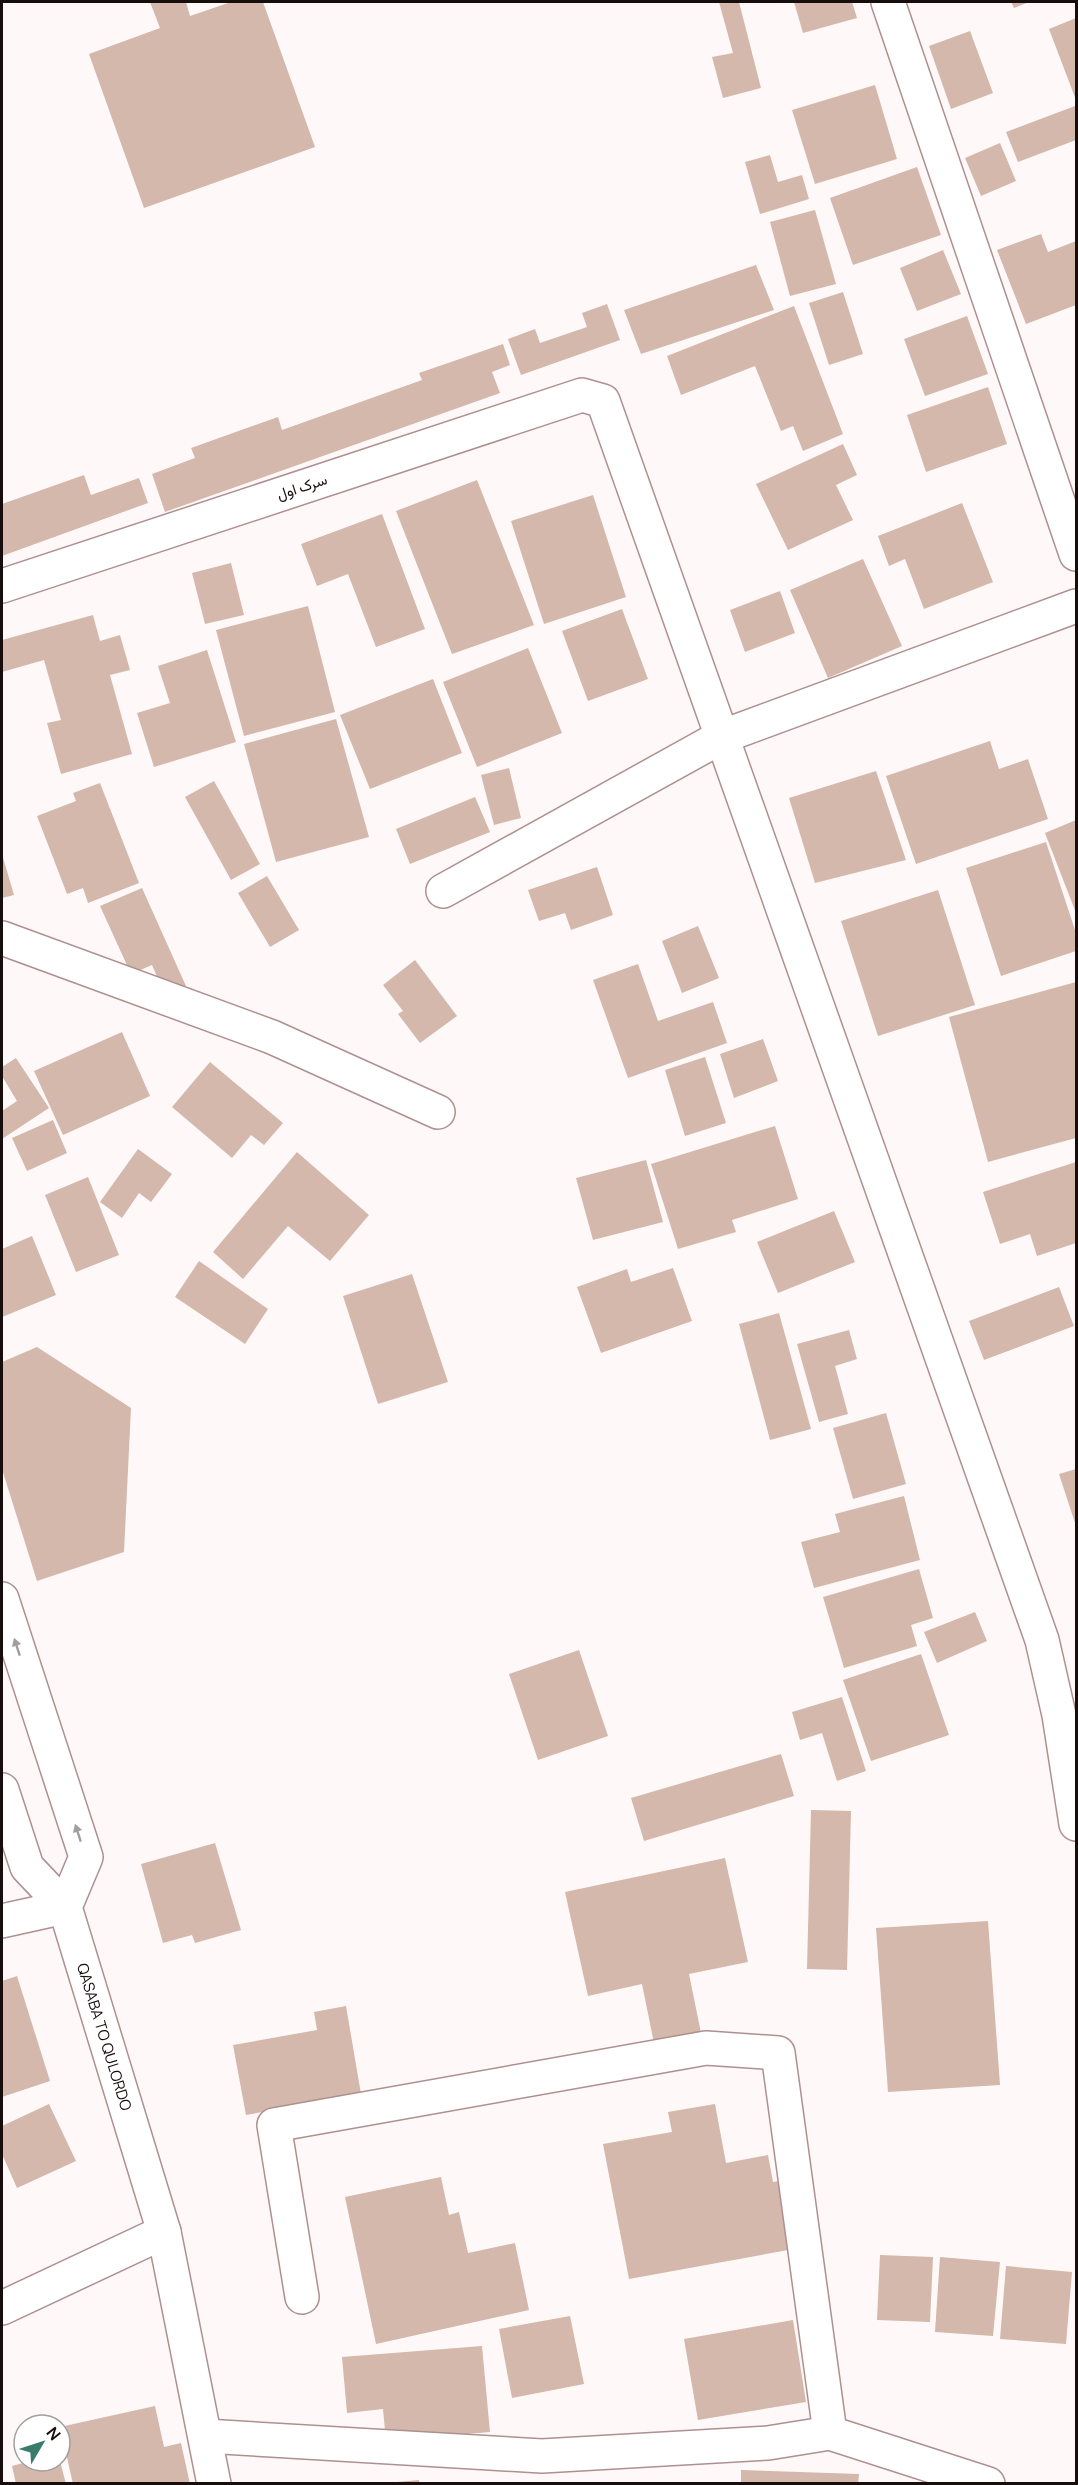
<svg xmlns="http://www.w3.org/2000/svg" width="1078" height="2485" viewBox="0 0 1078 2485" font-family="Manrope,Vazirmatn,sans-serif">
  <rect width="100%" height="100%" fill="#fff8f8"/>
  <g fill="#d3b8ab">
    <path d="M150,2H186L190,16L231,2H263L315,147L144,208L89,54L160,28Z"/>
    <path d="M719,2H739L761,88L723,98L712,57L733,53Z"/>
    <path d="M794,2H852L857,18L803,33Z"/>
    <path d="M1011,2H1029L1014,8Z"/>
    <path d="M1076,18V100L1049,29Z"/>
    <path d="M970,31L993,93L951,109L929,46Z"/>
    <path d="M875,85L897,159L815,184L792,110Z"/>
    <path d="M1075,106L1076,140L1018,162L1006,132Z"/>
    <path d="M1000,143L1016,181L981,196L965,158Z"/>
    <path d="M770,155L778,182L802,175L809,199L760,214L745,162Z"/>
    <path d="M917,167L941,235L853,265L830,198Z"/>
    <path d="M815,210L836,284L790,296L770,222Z"/>
    <path d="M1041,234L1048,252L1076,241V305L1026,324L997,250Z"/>
    <path d="M943,250L961,294L917,311L900,268Z"/>
    <path d="M756,265L774,310L641,354L624,310Z"/>
    <path d="M843,292L863,354L829,365L809,303Z"/>
    <path d="M607,304L620,340L521,375L508,339L535,329L540,343L587,327L582,313Z"/>
    <path d="M794,306L843,434L803,451L793,426L781,431L755,366L681,395L667,356Z"/>
    <path d="M967,316L988,374L925,396L904,339Z"/>
    <path d="M503,344L510,365L492,372L500,393L165,512L152,474L195,458L191,448L278,417L282,430L422,380L419,373Z"/>
    <path d="M988,387L1007,444L926,472L907,415Z"/>
    <path d="M843,444L857,475L836,485L853,520L788,550L756,484Z"/>
    <path d="M84,475L91,495L139,478L148,503L2,556V504Z"/>
    <path d="M477,480L534,625L452,654L396,511Z"/>
    <path d="M593,495L626,597L544,624L511,521Z"/>
    <path d="M962,503L993,582L924,609L905,559L889,566L878,536Z"/>
    <path d="M382,514L425,629L376,647L348,574L317,586L301,544Z"/>
    <path d="M863,559L902,646L828,678L790,590Z"/>
    <path d="M231,563L244,615L205,624L192,573Z"/>
    <path d="M780,591L795,633L745,652L730,610Z"/>
    <path d="M308,606L335,712L244,736L216,630Z"/>
    <path d="M622,609L648,679L588,701L562,631Z"/>
    <path d="M93,615L100,641L120,635L130,670L110,675L132,754L61,774L47,723L61,720L44,660L2,672V640Z"/>
    <path d="M528,648L562,733L477,767L443,682Z"/>
    <path d="M207,650L236,742L154,767L137,713L170,703L158,666Z"/>
    <path d="M433,679L462,753L370,789L340,715Z"/>
    <path d="M336,719L369,837L276,862L244,744Z"/>
    <path d="M990,741L999,769L1028,759L1048,819L916,864L886,776Z"/>
    <path d="M509,768L521,818L494,825L481,775Z"/>
    <path d="M876,771L906,860L815,883L789,798Z"/>
    <path d="M214,781L260,864L231,880L185,797Z"/>
    <path d="M100,783L139,883L88,903L83,888L67,894L37,816L76,801L73,793Z"/>
    <path d="M475,797L490,832L410,864L396,829Z"/>
    <path d="M1076,820V913L1045,833Z"/>
    <path d="M1046,842L1076,933V951L1001,976L966,868Z"/>
    <path d="M2,854L14,895L2,898Z"/>
    <path d="M597,867L613,915L571,930L565,913L539,921L528,890Z"/>
    <path d="M267,876L299,930L270,947L238,893Z"/>
    <path d="M142,888L186,986L165,995L152,965L131,974L100,906Z"/>
    <path d="M938,890L975,1005L878,1036L841,921Z"/>
    <path d="M698,926L719,978L682,993L662,941Z"/>
    <path d="M415,960L457,1016L420,1043L398,1014L403,1011L383,985Z"/>
    <path d="M638,964L658,1021L713,1002L727,1043L628,1078L593,980Z"/>
    <path d="M1076,982V1138L988,1162L949,1017Z"/>
    <path d="M122,1032L150,1096L63,1135L34,1071Z"/>
    <path d="M763,1039L778,1081L734,1098L720,1054Z"/>
    <path d="M705,1057L726,1123L685,1136L665,1070Z"/>
    <path d="M16,1058L49,1108L2,1139V1111L17,1101L2,1076V1067Z"/>
    <path d="M210,1062L283,1123L264,1145L251,1135L232,1158L172,1107Z"/>
    <path d="M53,1120L67,1153L27,1171L12,1138Z"/>
    <path d="M775,1126L798,1199L732,1220L736,1232L678,1249L651,1164Z"/>
    <path d="M138,1149L172,1174L151,1202L139,1193L122,1218L100,1202Z"/>
    <path d="M297,1152L369,1215L330,1261L288,1226L243,1279L213,1252Z"/>
    <path d="M646,1160L663,1222L593,1240L576,1178Z"/>
    <path d="M1076,1162V1243L1037,1256L1030,1234L1000,1244L983,1192Z"/>
    <path d="M88,1177L119,1255L76,1272L45,1195Z"/>
    <path d="M834,1211L855,1262L778,1293L757,1242Z"/>
    <path d="M32,1236L56,1295L2,1317V1249Z"/>
    <path d="M199,1261L268,1309L245,1344L175,1297Z"/>
    <path d="M673,1268L692,1321L601,1353L577,1287L627,1269L631,1282Z"/>
    <path d="M412,1274L448,1382L378,1404L343,1296Z"/>
    <path d="M1059,1287L1074,1326L984,1360L969,1321Z"/>
    <path d="M779,1313L811,1429L770,1440L739,1324Z"/>
    <path d="M849,1330L857,1359L835,1366L848,1414L819,1422L797,1344Z"/>
    <path d="M37,1347L131,1408L124,1552L37,1581L2,1469V1362Z"/>
    <path d="M886,1413L906,1484L853,1499L833,1428Z"/>
    <path d="M1076,1469V1526L1059,1474Z"/>
    <path d="M904,1496L920,1560L814,1588L801,1542L840,1532L835,1514Z"/>
    <path d="M919,1569L933,1618L911,1625L917,1646L844,1668L823,1597Z"/>
    <path d="M975,1612L987,1641L937,1663L924,1632Z"/>
    <path d="M579,1650L608,1736L538,1760L509,1674Z"/>
    <path d="M921,1654L949,1735L871,1761L843,1680Z"/>
    <path d="M842,1697L866,1771L837,1781L822,1733L800,1740L792,1712Z"/>
    <path d="M781,1754L794,1796L644,1841L631,1798Z"/>
    <path d="M811,1810L851,1811L847,1970L807,1969Z"/>
    <path d="M215,1843L241,1930L195,1943L192,1935L163,1943L141,1864Z"/>
    <path d="M725,1858L748,1962L689,1974L701,2033L654,2043L642,1984L588,1996L565,1892Z"/>
    <path d="M988,1921L1000,2085L888,2092L876,1928Z"/>
    <path d="M17,1976L50,2081L2,2097V1981Z"/>
    <path d="M346,2006L361,2094L246,2115L233,2045L317,2030L314,2012Z"/>
    <path d="M49,2104L76,2161L17,2188L2,2154V2126Z"/>
    <path d="M715,2104L726,2163L768,2155L773,2182L786,2180L799,2248L629,2279L603,2144L672,2132L668,2112Z"/>
    <path d="M441,2177L449,2215L459,2212L468,2253L515,2243L529,2310L376,2344L345,2197Z"/>
    <path d="M880,2255L933,2257L930,2322L877,2320Z"/>
    <path d="M940,2257L1000,2262L993,2336L935,2332Z"/>
    <path d="M1006,2266L1072,2272L1066,2344L1000,2339Z"/>
    <path d="M570,2316L584,2384L512,2398L499,2329Z"/>
    <path d="M793,2320L806,2402L698,2420L684,2339Z"/>
    <path d="M482,2346L490,2432L386,2441L383,2409L347,2413L342,2357Z"/>
    <path d="M155,2406L164,2447L181,2443L190,2484H73L60,2427Z"/>
    <path d="M30,2461H60L66,2484H16L12,2466Z"/>
    <path d="M741,2470L859,2474L858,2484H741Z"/>
    <path d="M419,2480V2484H397V2482Z"/>
  </g>
  <g fill="none" stroke-linecap="round" stroke-linejoin="round">
    <g stroke="#ae9090" stroke-width="36">
      <g id="minor">
        <path d="M888,2L1076,554"/>
        <path d="M2,586L582,395L603,401L1042,1640L1059,1715L1076,1824"/>
        <path d="M443,891L721,737L1076,606"/>
        <path d="M2,938L272,1037L438,1112"/>
        <path d="M2,1599L86,1857L65,1907L164,2232L214,2484"/>
        <path d="M2,1790L27,1867L65,1907"/>
        <path d="M2,1921L65,1907"/>
        <path d="M302,2297L274,2125L706,2048L778,2053L830,2433"/>
        <path d="M2,2308L164,2232"/>
        <path d="M205,2436L542,2456L768,2443L830,2433L988,2484"/>
      </g>
    </g>
    <use href="#minor" stroke="#fff" stroke-width="33"/>
  </g>
  <defs><path id="oneway-solid" d="M-6-.8H1V-3.2L6.5 0L1 3.2V.8H-6Z" transform="scale(1.5)"/></defs>
  <g fill="#a29e9e">
    <use href="#oneway-solid" transform="translate(17 1647) rotate(-108)"/>
    <use href="#oneway-solid" transform="translate(78 1833) rotate(-108)"/>
  </g>
  <g text-anchor="middle" stroke-width="4.5" stroke-linejoin="round" paint-order="stroke">
    <g font-size="15" fill="#170d0d" stroke="#fff">
      <text transform="translate(302 487) rotate(-18)" y="5">سرک اول</text>
      <text transform="translate(104 2037) rotate(73)" y="5">QASABA TO QULORDO</text>
    </g>
  </g>
  <rect width="1078" height="2485" fill="none" stroke="#170d0d" stroke-width="6"/>
  <g transform="translate(42 2443) rotate(51)"><circle r="28" fill="#ffffff" stroke="#a29e9e" stroke-width="1.5"/>
  <path d="M0-4.5L10 22L0 15L-10 22Z" fill="#397b6c"/>
  <text y="-9" font-size="16" font-weight="bold" text-anchor="middle" fill="#170d0d">N</text>
  </g>
</svg>
